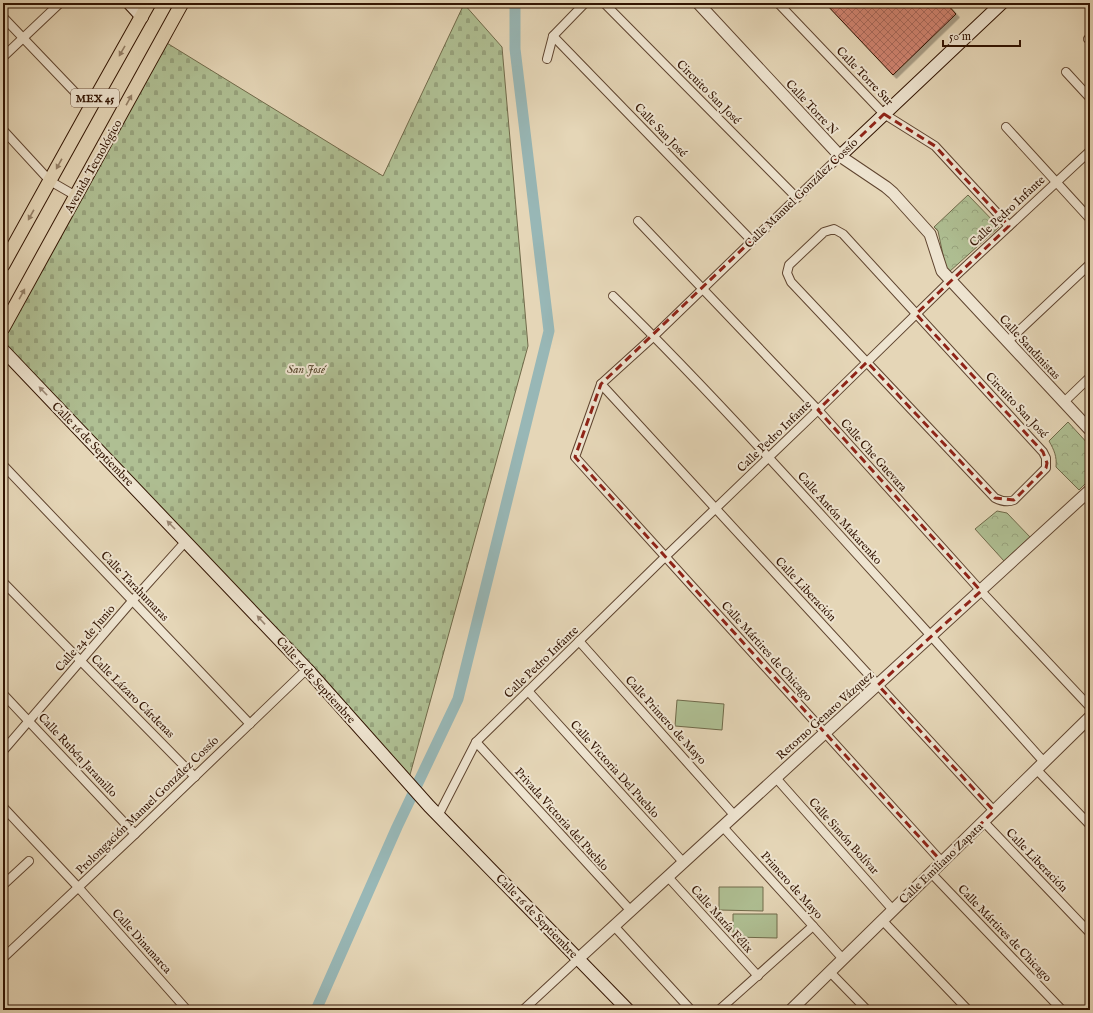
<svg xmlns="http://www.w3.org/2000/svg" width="1093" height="1013" viewBox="0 0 1093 1013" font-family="'IM FELL English',serif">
  <defs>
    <pattern id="cemetery-stones" width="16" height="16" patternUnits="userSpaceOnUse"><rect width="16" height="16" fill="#afbf93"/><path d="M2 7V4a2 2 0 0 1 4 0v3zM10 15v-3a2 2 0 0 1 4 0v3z" fill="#97a37d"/></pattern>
    <pattern id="park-crowns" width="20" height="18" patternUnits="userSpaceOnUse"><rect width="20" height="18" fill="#afbf93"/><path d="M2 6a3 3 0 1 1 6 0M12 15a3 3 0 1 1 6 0" fill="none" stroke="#97a37d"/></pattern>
    <pattern id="building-cross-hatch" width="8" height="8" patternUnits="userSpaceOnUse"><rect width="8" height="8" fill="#d08471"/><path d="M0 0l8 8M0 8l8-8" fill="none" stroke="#a96b5b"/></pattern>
    <filter id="shadow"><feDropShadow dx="3.5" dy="3.5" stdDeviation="0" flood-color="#0004"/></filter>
  </defs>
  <rect width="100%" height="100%" fill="#e5d6b7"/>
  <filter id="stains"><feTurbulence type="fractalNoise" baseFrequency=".005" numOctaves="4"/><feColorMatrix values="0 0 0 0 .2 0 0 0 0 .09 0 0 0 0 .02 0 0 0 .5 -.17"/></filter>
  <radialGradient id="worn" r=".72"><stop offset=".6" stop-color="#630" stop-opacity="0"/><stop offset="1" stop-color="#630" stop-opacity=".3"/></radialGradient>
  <path fill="url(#cemetery-stones)" stroke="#706a4a" d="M464,4L502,47L528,346L408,782L3,350V328L162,40L383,176Z"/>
  <g fill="url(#park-crowns)" stroke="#706a4a">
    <path d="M968,195L999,227L949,272L946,269L938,231L934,227Z"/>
    <path d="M1068,422L1090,446V479L1079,490L1056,467C1057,456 1054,450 1049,441Z"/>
    <path d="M997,511L1007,513L1030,537L1004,561L975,529Z"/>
  </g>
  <g fill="#afbf93" stroke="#706a4a">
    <path d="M677,700L724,704L722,730L675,726Z"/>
    <path d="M719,887H763V911L719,910Z"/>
    <path d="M733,914H777V938L733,937Z"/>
  </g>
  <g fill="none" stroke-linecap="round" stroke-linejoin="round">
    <path stroke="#98b7b6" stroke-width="11" d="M316,1010L397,827L458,699L549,331L515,49V3"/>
  </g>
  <path fill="url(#building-cross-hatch)" stroke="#321402" filter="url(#shadow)" d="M825,3H946L956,14L893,75Z"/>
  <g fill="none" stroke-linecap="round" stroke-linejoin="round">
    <g stroke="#5f442f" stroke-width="10">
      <g id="minor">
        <path d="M604,3L797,198"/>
        <path d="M778,3L884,114L935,146L1009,226"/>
        <path d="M3,17L90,108"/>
        <path d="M553,36L752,241"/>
        <path d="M1088,39L1090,37"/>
        <path d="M3,57L60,3"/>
        <path d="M547,59L553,36L585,3"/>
        <path d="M1066,72L1090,98"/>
        <path d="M1006,127L1090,219"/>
        <path d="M3,130L50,181L76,196"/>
        <path d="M840,156L654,336L601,384L575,457L942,862"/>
        <path d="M638,221L818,410L981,591L1090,707"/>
        <path d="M834,229L843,234L1043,452L1046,458V468L1014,500C1007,503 1001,501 995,498L791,282L787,273L789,265L824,232Z"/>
        <path d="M613,296C686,367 755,442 824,518C898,599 971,680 1044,762"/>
        <path d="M1007,342L1090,264"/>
        <path d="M601,384L994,811"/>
        <path d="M1064,402L1090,377"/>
        <path d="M3,465L250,724"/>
        <path d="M3,582L195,777"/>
        <path d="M579,641L735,816"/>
        <path d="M528,691L684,863"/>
        <path d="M3,694L135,834"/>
        <path d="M476,742L631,911"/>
        <path d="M3,751L133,600L186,541"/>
        <path d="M1036,769L1090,825"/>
        <path d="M776,778L893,910"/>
        <path d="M3,807L78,887L187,1010"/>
        <path d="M438,816L476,742L665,557L818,410L950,281L1090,151"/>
        <path d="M983,821L1090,933"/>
        <path d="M723,827L843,959"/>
        <path d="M931,873L1062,1010"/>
        <path d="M668,877L758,976"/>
        <path d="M3,885L29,861"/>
        <path d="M882,920L968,1010"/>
        <path d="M614,926L691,1010"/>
        <path d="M3,958L135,834L307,669"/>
        <path d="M830,972L867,1010"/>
        <path d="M523,1010L578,959"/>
        <path d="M719,1010L813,926"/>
      </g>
    </g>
    <g stroke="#5f442f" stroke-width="13">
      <g id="tertiary">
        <path d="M698,3L840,156L886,187L893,193L930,234L942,271L1090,430"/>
        <path d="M578,959L1090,490"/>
        <path d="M791,1010L1090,717"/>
      </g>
    </g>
    <g stroke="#321402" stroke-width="14">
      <g id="secondary">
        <path d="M129,3L142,17"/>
        <path d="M840,156L1002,3"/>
        <path d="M3,350L307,669L429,806L628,1010"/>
      </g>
    </g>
    <g stroke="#321402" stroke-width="15">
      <g id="primary">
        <path d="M3,265L90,108L149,3"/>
        <path d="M3,328L182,3"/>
      </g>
    </g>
    <use href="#minor" stroke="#eee4d0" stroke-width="8"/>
    <use href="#tertiary" stroke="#eee4d0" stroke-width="11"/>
    <use href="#secondary" stroke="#eee4d0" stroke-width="12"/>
    <use href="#primary" stroke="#e5d6b7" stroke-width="13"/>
  </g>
  <defs><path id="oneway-solid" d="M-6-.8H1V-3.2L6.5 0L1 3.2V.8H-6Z"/></defs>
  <g fill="#947f66">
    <use href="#oneway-solid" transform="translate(122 51) rotate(120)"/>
    <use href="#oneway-solid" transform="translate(129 100) rotate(-61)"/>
    <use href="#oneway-solid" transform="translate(59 164) rotate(119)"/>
    <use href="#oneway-solid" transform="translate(31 215) rotate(119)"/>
    <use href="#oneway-solid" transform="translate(22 294) rotate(-61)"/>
  </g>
  <g fill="#998673">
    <use href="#oneway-solid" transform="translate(43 391) rotate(-134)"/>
    <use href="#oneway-solid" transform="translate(171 525) rotate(-134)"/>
    <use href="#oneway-solid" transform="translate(261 620) rotate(-133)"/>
  </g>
  <path fill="none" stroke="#8f2418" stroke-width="3" stroke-dasharray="8 5" stroke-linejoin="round" d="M884,114L935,146L1009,226L916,314L1043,452L1047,463L1046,468L1014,500L995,498L867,362L818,410L981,591L878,685L994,811L942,862L575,457L601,384Z"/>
  <g text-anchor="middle" stroke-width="4" stroke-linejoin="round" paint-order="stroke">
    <rect fill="#eee4d0" stroke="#6a5240" stroke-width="1" x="71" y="89" width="48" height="18" rx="3"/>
    <g font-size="11" font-weight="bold" fill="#321402">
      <text x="95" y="102">MEX 45</text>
    </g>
    <g font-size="12" fill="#321402" stroke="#eee4d0">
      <text transform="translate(865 76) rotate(46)" y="4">Calle Torre Sur</text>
      <text transform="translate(709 92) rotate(45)" y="4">Circuito San José</text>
      <text transform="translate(812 107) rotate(47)" y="4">Calle Torre N</text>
      <text transform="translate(661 130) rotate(46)" y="4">Calle San José</text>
      <text transform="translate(93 166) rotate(-61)" y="4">Avenida Tecnológico</text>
      <text transform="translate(801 193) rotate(-44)" y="4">Calle Manuel González Cossío</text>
      <text transform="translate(1007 211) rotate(-43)" y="4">Calle Pedro Infante</text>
      <text transform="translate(1030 347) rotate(47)" y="4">Calle Sandinistas</text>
      <text transform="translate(1017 405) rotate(47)" y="4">Circuito San José</text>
      <text transform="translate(774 436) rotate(-44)" y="4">Calle Pedro Infante</text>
      <text transform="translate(93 444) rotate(46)" y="4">Calle 16 de Septiembre</text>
      <text transform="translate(874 455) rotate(48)" y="4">Calle Che Guevara</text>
      <text transform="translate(840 518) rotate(48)" y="4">Calle Antón Makarenko</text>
      <text transform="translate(135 586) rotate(46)" y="4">Calle Tarahumaras</text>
      <text transform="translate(806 589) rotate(47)" y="4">Calle Liberación</text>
      <text transform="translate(85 638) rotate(-49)" y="4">Calle 24 de Junio</text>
      <text transform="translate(767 651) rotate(48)" y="4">Calle Mártires de Chicago</text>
      <text transform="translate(541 662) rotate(-44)" y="4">Calle Pedro Infante</text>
      <text transform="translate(316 680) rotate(48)" y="4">Calle 16 de Septiembre</text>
      <text transform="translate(133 696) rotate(45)" y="4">Calle Lázaro Cárdenas</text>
      <text transform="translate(825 715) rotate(-42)" y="4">Retorno Genaro Vázquez</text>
      <text transform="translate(666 720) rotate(48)" y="4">Calle Primero de Mayo</text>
      <text transform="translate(78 755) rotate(47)" y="4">Calle Rubén Jaramillo</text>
      <text transform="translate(615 769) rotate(48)" y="4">Calle Victoria Del Pueblo</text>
      <text transform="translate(147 805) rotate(-44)" y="4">Prolongación Manuel González Cossío</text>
      <text transform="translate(562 819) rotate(48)" y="4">Privada Victoria del Pueblo</text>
      <text transform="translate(844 836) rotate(48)" y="4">Calle Simón Bolívar</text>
      <text transform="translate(1037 860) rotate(46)" y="4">Calle Liberación</text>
      <text transform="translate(941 863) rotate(-44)" y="4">Calle Emiliano Zapata</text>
      <text transform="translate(792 885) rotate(48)" y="4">Primero de Mayo</text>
      <text transform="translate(537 916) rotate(46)" y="4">Calle 16 de Septiembre</text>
      <text transform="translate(722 919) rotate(48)" y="4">Calle María Félix</text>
      <text transform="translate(1005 933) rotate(46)" y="4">Calle Mártires de Chicago</text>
      <text transform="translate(142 941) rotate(48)" y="4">Calle Dinamarca</text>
    </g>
    <g font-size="12" font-style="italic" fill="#58472e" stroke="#eee4d0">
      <text x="306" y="373">San José</text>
    </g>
  </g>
  <rect width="1093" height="1013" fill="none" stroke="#e5d6b7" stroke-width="16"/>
  <rect x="4" y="4" width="1085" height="1005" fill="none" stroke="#321402" stroke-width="2"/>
  <rect x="8" y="8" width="1077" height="997" fill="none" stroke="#321402"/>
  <path d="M943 40v6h77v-6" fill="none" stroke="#321402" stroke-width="2"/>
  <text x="949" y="40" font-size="12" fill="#321402" stroke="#eee4d0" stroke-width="3" paint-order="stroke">50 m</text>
  <rect width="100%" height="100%" filter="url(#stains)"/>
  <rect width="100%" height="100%" fill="url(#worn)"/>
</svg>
